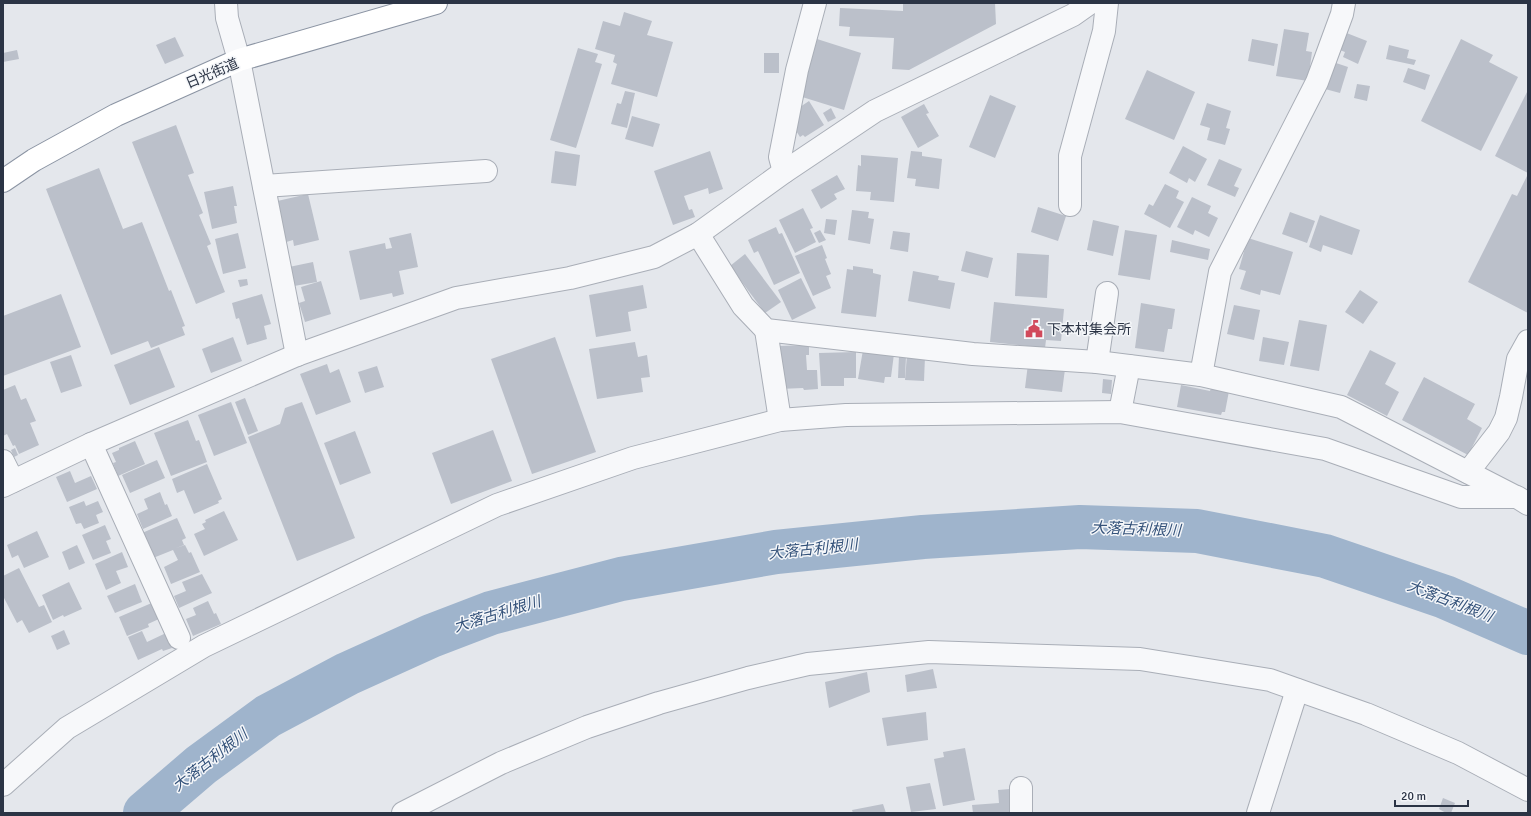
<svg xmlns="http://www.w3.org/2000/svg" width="1531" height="816" viewBox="0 0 1531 816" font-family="Signika,'Noto Sans JP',sans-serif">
  <rect width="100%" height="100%" fill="#e4e7ec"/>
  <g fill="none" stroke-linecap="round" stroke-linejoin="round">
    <path stroke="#9fb4cc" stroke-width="44" d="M145,813L201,765L268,716L347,674L431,636L491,613L621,579L776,552L923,537L1080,527L1197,531L1325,556L1445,597L1528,633"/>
  </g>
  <g fill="#bbc0ca">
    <path d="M903,3H995L996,24L909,70L892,69L894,38L849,36L850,27L839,26L840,8L903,11Z"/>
    <path d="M624,12L652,21L647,35L673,42L657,97L611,84L617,64L613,62L615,55L595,49L603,21L620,26Z"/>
    <path d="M1284,29L1309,33L1306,51L1312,52L1308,81L1276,76Z"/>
    <path d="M1344,32L1367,41L1358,64L1343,57L1345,52L1337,49Z"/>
    <path d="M175,37L184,56L165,64L156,45Z"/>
    <path d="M817,39L861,53L844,110L799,96Z"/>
    <path d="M1252,39L1278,44L1274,66L1248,61Z"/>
    <path d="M1461,39L1493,55L1489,62L1518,77L1481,151L1421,121Z"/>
    <path d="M1389,45L1409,50L1407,58L1416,60L1414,65L1386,59Z"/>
    <path d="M578,48L598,54L595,62L602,64L576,148L550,140Z"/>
    <path d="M17,50L19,59L3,62V53Z"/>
    <rect x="764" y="53" width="15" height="20"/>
    <path d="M1333,62L1348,67L1340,93L1325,89Z"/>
    <path d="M1408,68L1430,75L1425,90L1403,82Z"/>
    <path d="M1147,70L1195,92L1174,140L1125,119Z"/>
    <path d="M1357,84L1370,86L1367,101L1354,98Z"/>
    <path d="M1528,90V173L1495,156Z"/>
    <path d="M625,91L635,93L627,128L611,124L617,103L621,104Z"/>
    <path d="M990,95L1016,106L995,158L969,147Z"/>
    <path d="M809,101L824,125L805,137L803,135L800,137L790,121L794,111Z"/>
    <path d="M1207,103L1231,111L1226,128L1230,129L1225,145L1207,140L1210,128L1200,125Z"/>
    <path d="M924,104L929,113L926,114L939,136L918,148L901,117Z"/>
    <path d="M831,108L836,118L828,122L823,113Z"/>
    <path d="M632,116L660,124L653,147L625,139Z"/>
    <path d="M176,125L194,173L188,175L203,213L199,215L211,244L207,246L225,292L196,304L132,142Z"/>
    <path d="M1183,146L1207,159L1195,182L1189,178L1187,183L1169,173Z"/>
    <path d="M555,151L580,155L576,186L551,183Z"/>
    <path d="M710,151L723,189L709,194L708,188L684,196L689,210L692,209L695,217L673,225L654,171Z"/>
    <path d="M911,151L922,152V156L942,159L939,189L915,186L916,179L907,178Z"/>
    <path d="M861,155L898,158L894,202L870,200L871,192L856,191L858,165L861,166Z"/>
    <path d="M1219,159L1242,169L1234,186L1239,188L1235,197L1207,185Z"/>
    <path d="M99,168L123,229L142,222L169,291L171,290L185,326L182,327L185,335L151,348L148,341L111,355L46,189Z"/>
    <path d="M1528,174V313L1468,282L1512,194L1517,196Z"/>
    <path d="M837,175L845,189L834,194L837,199L821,209L811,190Z"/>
    <path d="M1165,184L1179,191L1176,198L1184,202L1170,228L1144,214L1149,204L1153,206Z"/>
    <path d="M233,186L237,206H234L237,223L212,229L204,192Z"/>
    <path d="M308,194L319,240L294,246L293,240L283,243L273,202Z"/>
    <path d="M1192,197L1211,206L1208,213L1218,218L1209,237L1195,230L1193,235L1177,227Z"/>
    <path d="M1038,207L1066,216L1058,241L1031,232Z"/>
    <path d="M803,208L813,228L810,229L816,242L795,253L779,220Z"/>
    <path d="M852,210L869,212L868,218L874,219L870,244L848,240Z"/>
    <path d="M1290,212L1315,221L1307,243L1282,234Z"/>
    <path d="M1320,215L1360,230L1352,255L1323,245L1321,252L1309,247Z"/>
    <path d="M826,219L837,220L835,235L824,233Z"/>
    <path d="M1093,220L1119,226L1113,256L1087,250Z"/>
    <path d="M776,227L779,234L782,233L800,273L774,285L758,251L754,253L748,240Z"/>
    <path d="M820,230L826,240L819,243L814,233Z"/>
    <path d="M1125,230L1157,235L1150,280L1118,275Z"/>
    <path d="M893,231L910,233L908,252L890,249Z"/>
    <path d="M238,233L246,268L223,274L215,239Z"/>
    <path d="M411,233L418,267L399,271L404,294L393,297L392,293L360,300L349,251L385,243L386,249L392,248L389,238Z"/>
    <path d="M1248,238L1293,252L1280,295L1261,290L1260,295L1240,289L1246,271L1239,269Z"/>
    <path d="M1172,240L1210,249L1208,260L1170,252Z"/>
    <path d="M822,245L827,258L825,259L831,274L826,276L831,288L813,296L795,256Z"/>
    <path d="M966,251L993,258L988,278L961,271Z"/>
    <path d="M1017,253L1049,255L1047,298L1015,296Z"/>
    <path d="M745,254L781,302L765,313L730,266Z"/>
    <path d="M313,262L317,282L294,286L289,267Z"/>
    <path d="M853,266L873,269V273L881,275L876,317L841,313L847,269L853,270Z"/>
    <path d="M913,271L939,276L938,280L955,283L950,309L908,301Z"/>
    <path d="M801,278L816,308L792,320L778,290Z"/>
    <path d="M247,279L248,285L240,287L238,280Z"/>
    <path d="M321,281L331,314L305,322L299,303L305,301L301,287Z"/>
    <path d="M643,285L647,308L628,312L631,331L596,337L589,295Z"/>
    <path d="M1360,290L1378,302L1363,324L1345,312Z"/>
    <path d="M61,294L81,347L3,376V316Z"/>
    <path d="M262,294L271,324L264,326L267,339L247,345L239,318L236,319L232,303Z"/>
    <path d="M994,302L1064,309L1061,341L1046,340L1045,348L990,342Z"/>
    <path d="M1141,303L1175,309L1172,329H1168L1164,352L1135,348Z"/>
    <path d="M1234,305L1260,310L1254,340L1227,334Z"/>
    <path d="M1299,320L1327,325L1319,371L1290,366Z"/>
    <path d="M233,337L242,361L211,373L202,349Z"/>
    <path d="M555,337L596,452L532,474L491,359Z"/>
    <path d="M1263,337L1289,342L1284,365L1259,361Z"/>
    <path d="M635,342L638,357L647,355L650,377L641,378L643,392L597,399L589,349Z"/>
    <path d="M809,345V355H806L807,370H817L818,389L804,390L803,388L779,389L778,346Z"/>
    <path d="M159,347L175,387L130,405L114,365Z"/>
    <path d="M863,350L894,354L891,377H885L884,383L858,379Z"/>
    <path d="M1370,350L1396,363L1385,384L1399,392L1387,416L1347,395Z"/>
    <path d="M856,352V378H844V386H821L819,353Z"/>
    <path d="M71,355L82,386L61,393L50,362Z"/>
    <path d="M907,355L925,356L924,381L905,380Z"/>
    <path d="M899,356H906L905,378H898Z"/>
    <path d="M327,364L330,373L339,369L351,402L316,415L300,374Z"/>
    <path d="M1028,364L1065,369L1062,392L1025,388Z"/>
    <path d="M377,366L384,387L365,393L358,372Z"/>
    <path d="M1424,377L1475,404L1467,419L1482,428L1468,455L1402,420Z"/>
    <path d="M1103,379L1112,380L1111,394L1102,393Z"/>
    <path d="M15,385L21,400L26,398L36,421L30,423L39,445L19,454L15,445L13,446L7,434L3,436V390Z"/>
    <path d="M1181,385L1210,391L1211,388L1229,391L1225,412H1222L1221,415L1177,407Z"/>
    <path d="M245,398L258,431L248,435L235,402Z"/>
    <path d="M231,402L247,443L214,456L198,415Z"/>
    <path d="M302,402L355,538L297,561L248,437L280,424L285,408Z"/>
    <path d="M188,420L196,441L199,440L207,462L171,476L154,433Z"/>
    <path d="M493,430L512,481L451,504L432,453Z"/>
    <path d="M355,431L371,473L340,485L324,443Z"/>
    <path d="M135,441L145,464L118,476L113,463L116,462L112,453L119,450V448Z"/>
    <path d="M15,448L18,455L14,457L11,450Z"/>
    <path d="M157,460L165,478L130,493L122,475Z"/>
    <path d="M207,464L222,499L218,501L219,503L194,514L184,490L177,493L172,479Z"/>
    <path d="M70,471L75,483L91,476L97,489L67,502L56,477Z"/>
    <path d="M160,492L165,505L167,504L172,516L143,529L137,514L148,509L144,499Z"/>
    <path d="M84,501L86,506L98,501L103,512L96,515L99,523L84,529L81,523L76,524L69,507Z"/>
    <path d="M224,511L238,540L204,556L194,534L205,529L202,524L206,522L205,520Z"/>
    <path d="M177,518L186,538L182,540L184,545L176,548L185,545L189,553L191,552L200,572L171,584L164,567L178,560L173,550L153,558L142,533Z"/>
    <path d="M105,525L111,539L106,541L111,553L93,560L82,535Z"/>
    <path d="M37,531L49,557L24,568L18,555L12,558L7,545Z"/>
    <path d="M77,545L85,563L69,570L62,552Z"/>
    <path d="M122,552L128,567L116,571L121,583L106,590L95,564Z"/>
    <path d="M19,568L39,607L44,605L52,622L29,633L22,620L17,623L3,596V576Z"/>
    <path d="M202,574L212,593L179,608L174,596L186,591L182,582Z"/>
    <path d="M69,582L82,609L64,617L63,615L53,620L42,595Z"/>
    <path d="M135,584L142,602L115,613L107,596Z"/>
    <path d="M208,601L214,614L216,613L221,624L193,636L186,619L196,615L193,608Z"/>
    <path d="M154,602L161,618L148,624L149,627L127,636L119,617Z"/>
    <path d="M64,630L70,644L57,650L51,636Z"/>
    <path d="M142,631L147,642L166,633L172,648L163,651L162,649L138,660L128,637Z"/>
    <path d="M933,669L937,688L907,692L905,675Z"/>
    <path d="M867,672L870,692L829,708L825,682Z"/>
    <path d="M926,712L928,740L887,746L882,718Z"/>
    <path d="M965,748L975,800L943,806L934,759L944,757L943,752Z"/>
    <path d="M930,783L936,809L911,812L906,787Z"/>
    <path d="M1010,789L1012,813H973L972,805L999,803L998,790Z"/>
    <path d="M1443,798L1455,803L1451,813H1446L1439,809Z"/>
    <path d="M883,804L886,813H853L852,810Z"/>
  </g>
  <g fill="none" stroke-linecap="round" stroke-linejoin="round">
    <g stroke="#a9aeb7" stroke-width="24">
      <g id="minor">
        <path d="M226,3L227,18L239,60L297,355"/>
        <path d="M784,172L780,157L797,70L815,3"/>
        <path d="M264,186L486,171"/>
        <path d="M1070,205V156L1104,31L1107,3"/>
        <path d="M698,234L743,306L766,330L973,354L1097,362L1201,375L1341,407L1514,496"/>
        <path d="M766,330L780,420"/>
        <path d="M1097,362L1107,293"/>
        <path d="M1201,375L1220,272L1317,82L1342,14L1344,3"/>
        <path d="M1120,412L1129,366"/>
        <path d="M91,444L179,638"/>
        <path d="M3,461L13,481"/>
        <path d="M1468,472L1499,432L1506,418L1511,397L1518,359L1528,341"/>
        <path d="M3,486L91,444L297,355L456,298L570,278L654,257L698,234L784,172L875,111L1073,15L1090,3"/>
        <path d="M3,785L67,728L204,646L497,505L633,458L780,420L846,415L1120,412L1325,449L1461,497H1517L1528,504"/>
        <path d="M403,813L501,763L587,727L659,703L748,678L808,664L929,652L1140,659L1270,680L1366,714L1458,753L1528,790"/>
        <path d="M1021,813V788"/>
        <path d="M1258,813L1297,690"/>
      </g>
    </g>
    <g stroke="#8b94a3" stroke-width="24">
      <path id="highway" d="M3,181L34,160L116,115L239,60L436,3"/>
    </g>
    <use href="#minor" stroke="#f7f8fa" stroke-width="22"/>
    <use href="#highway" stroke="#fff" stroke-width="22"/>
  </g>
  <defs>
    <g id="civic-bare" transform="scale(1.38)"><path d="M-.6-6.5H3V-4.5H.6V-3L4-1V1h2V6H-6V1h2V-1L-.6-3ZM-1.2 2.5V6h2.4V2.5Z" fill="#d1495b" stroke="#f4f6f9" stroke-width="2.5" paint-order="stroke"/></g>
  </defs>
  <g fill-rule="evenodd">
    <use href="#civic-bare" x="1034" y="329"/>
  </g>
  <g text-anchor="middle" stroke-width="3" stroke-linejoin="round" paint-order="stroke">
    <g font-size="14" fill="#2b3445" stroke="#f4f6f9">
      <text transform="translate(212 73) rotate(-23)" y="5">日光街道</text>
    </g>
    <g font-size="14" fill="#2b3445" stroke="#f4f6f9" text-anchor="start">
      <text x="1047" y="334">下本村集会所</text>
    </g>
    <g font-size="15" font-style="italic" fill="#34527a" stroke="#f4f6f9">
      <text transform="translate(1136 529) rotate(2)" y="5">大落古利根川</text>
      <text transform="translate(813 549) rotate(-6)" y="5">大落古利根川</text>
      <text transform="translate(1450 601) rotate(21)" y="5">大落古利根川</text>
      <text transform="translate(497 614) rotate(-17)" y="5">大落古利根川</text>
      <text transform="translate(210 760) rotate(-38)" y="5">大落古利根川</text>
    </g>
  </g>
  <rect width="1531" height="816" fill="none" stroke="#2b3445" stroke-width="8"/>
  <path d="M1395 800v6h73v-6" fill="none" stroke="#2b3445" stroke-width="2"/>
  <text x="1401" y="800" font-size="12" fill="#2b3445" stroke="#f4f6f9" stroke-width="3" paint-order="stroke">20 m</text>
</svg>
